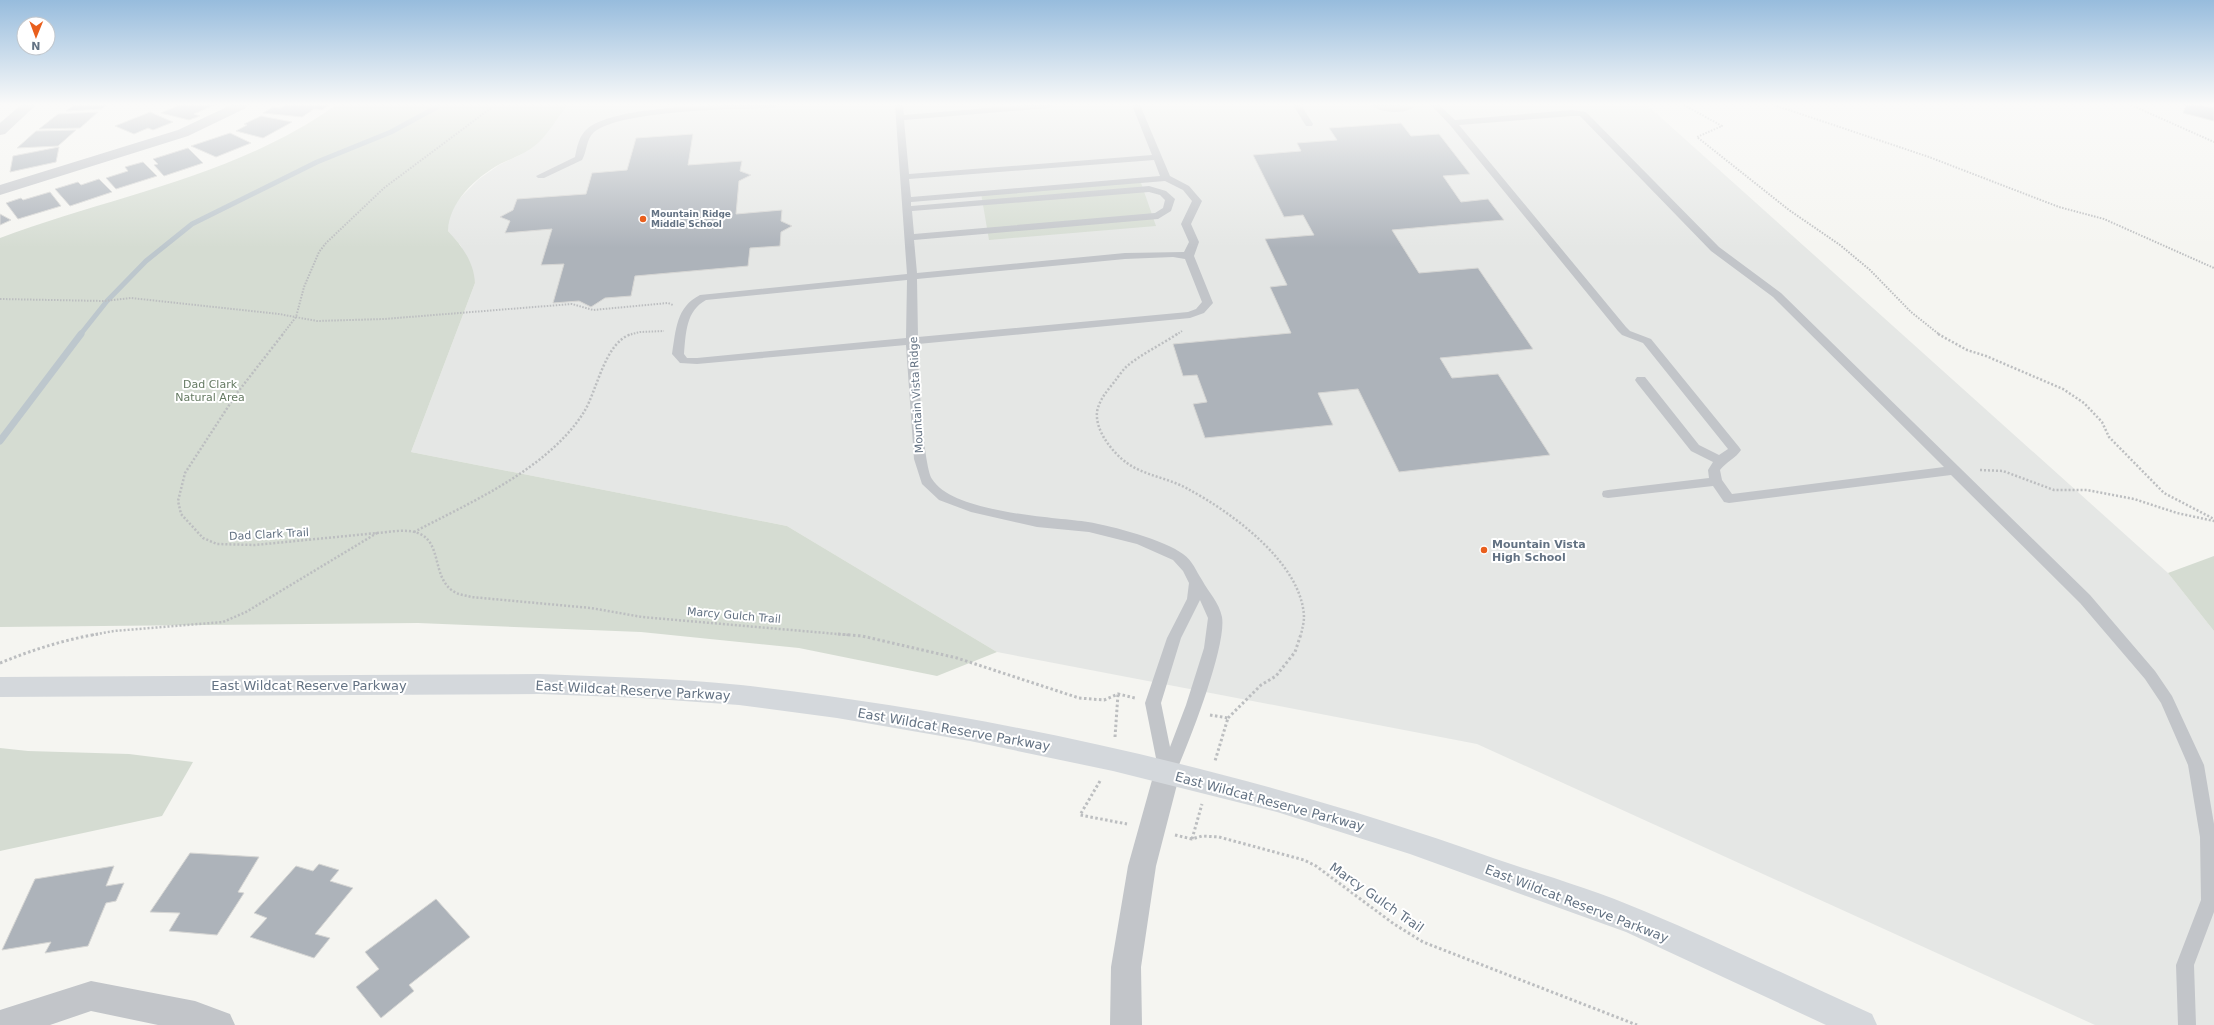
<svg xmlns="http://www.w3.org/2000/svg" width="2214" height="1025" viewBox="0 0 2214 1025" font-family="'DejaVu Sans',sans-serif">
  <rect width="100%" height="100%" fill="#f5f5f1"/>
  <path fill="#e5e7e5" d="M568,105H1647L2168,573L2214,631V1025H2095L1477,744L997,652L787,526L411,452L475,283L461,246L448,231V218L458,200L479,179L499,165L522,154Z"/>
  <g fill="#d5dcd2">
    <path d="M336,105H568C557,117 550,132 538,143C527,153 513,158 500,164C475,178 449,202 448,231C462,246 474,262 475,283L411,452L787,526L997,652L937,676L799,648L641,632L418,623L0,627V238C112,196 237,176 336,105Z"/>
    <path d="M1140,180L1156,226L989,240L981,193Z"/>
    <path d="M2214,556V631L2168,573Z"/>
    <path d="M0,748L28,751L129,754L193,762L162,816L0,851Z"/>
  </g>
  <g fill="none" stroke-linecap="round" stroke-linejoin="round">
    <path stroke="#bdc7cd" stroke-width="5" d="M80,335L107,301L146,261L192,224L317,162L391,132L437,107"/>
    <path stroke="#bdc7cd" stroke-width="7" d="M0,441L81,334"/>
  </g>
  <g fill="#adb3ba" stroke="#d6d6d4">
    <path d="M74,105H107L102,109L66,111Z"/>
    <path d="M179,105H214L194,114L200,116L189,120L161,113Z"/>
    <path d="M285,105H329L322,110L314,109L302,117L263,113L273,107L280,108Z"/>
    <path d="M2186,105H2201L2214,108V121L2183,113Z"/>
    <path d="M98,112L80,128L39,129L58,114Z"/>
    <path d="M150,112L173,122L153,130L148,128L134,134L115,126Z"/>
    <path d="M261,116L292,122L263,138L236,131L247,125L244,124Z"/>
    <path d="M1401,123L1411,136L1439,134L1470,174L1443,176L1461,202L1488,199L1504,220L1392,230L1419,273L1478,268L1533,349L1440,358L1452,378L1498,374L1550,455L1399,472L1358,389L1318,393L1333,425L1205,438L1193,404L1207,402L1197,375L1183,376L1173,344L1291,333L1270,287L1287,285L1265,239L1314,235L1303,215L1284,217L1253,155L1301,151L1297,143L1337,140L1329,128Z"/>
    <path d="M76,130L58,146L17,148L36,131Z"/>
    <path d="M230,133L251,143L216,157L191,146Z"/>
    <path d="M693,134L688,165L742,161L740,171L751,175L739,181L736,214L782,210L781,221L792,226L781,232L780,246L750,248L748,266L635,276L631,296L605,298L591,307L579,301L553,303L564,264L541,265L552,229L505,233L510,221L500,217L513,210L517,199L586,194L592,173L627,170L636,138Z"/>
    <path d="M59,147L56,162L10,172L13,156Z"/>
    <path d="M188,148L203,163L164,176L154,165L158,164L153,159Z"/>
    <path d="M143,162L157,176L116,189L106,178L128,171L125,167Z"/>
    <path d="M99,179L112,192L70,206L55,189L78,182L81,185Z"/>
    <path d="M50,192L61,206L18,219L6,203L21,198L23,200Z"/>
    <path d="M0,214L11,220L0,225Z"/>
    <path d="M190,853L259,857L238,892L244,893L217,935L169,931L180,913L150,912Z"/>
    <path d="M319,864L339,870L330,881L353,888L315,934L330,938L314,958L250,937L267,918L254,913L296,866L313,871Z"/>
    <path d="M114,866L106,886L124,883L116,901L106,903L88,946L45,953L51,942L2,950L35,879Z"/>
    <path d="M436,899L470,937L409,985L414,991L381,1018L356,987L379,969L365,952Z"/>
  </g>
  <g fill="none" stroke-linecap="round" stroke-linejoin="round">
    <g stroke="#bcbec0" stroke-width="2" stroke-dasharray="1.5 1.5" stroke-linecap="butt">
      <path d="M1684,105L1722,126L1697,137L1789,210L1840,245L1870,270L1911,312L1940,335"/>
      <path d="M1774,105L1929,157L2059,207L2104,219L2214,268"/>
      <path d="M2131,105L2214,142"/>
      <path d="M0,299L104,301L131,298L279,314L317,321L384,319L572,304L593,310L668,303L673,305"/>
      <path d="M282,335L296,317L304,287L319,252L326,243L384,188L495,105"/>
      <path d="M628,335L640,332L664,331"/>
      <path d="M1176,335L1182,331"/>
    </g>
    <g stroke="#bcbec0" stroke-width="2.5" stroke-dasharray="2 2" stroke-linecap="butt">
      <path d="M1177,334C1161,345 1141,354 1126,367C1122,371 1118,377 1115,381C1107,391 1099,400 1097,412C1095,431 1113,453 1127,463C1145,476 1169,478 1188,489C1231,512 1302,563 1304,617C1304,623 1302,629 1301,635"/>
      <path d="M1938,334L1967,350L1986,356L2063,389L2084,403L2102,422L2109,437L2164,493L2214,519"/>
      <path d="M1980,470L2003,471L2054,490H2087L2134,499L2177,513L2214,521"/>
      <path d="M414,532C471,502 548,469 584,412C597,391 605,341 632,334"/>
      <path d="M377,533C390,532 408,528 420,534C442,544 432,577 453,591C458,595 465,595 471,597L591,608L642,617L849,635"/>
      <path d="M92,635L114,631L223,622L246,612L377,533L255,545L217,544L203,538L181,514L178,501L185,473L237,393L283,334"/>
    </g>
    <g stroke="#bcbec0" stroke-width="3" stroke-dasharray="2.5 2.5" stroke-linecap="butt">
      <path d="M838,634L862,636L957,658L1079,698L1104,700L1118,694L1135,698"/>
      <path d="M0,663C32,650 63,640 98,634"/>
      <path d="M1210,715L1228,718L1215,761"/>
      <path d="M1228,718L1261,685L1276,676L1295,652L1301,634"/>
      <path d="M1115,737L1118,694"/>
      <path d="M1100,781L1080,815L1127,824"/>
      <path d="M1175,835L1192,839L1202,836L1219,837L1304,860L1316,866L1394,924L1423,942L1637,1025"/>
      <path d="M1192,839L1202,804"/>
    </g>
    <g fill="#c2c5c9" fill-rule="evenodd">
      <path d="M728,105H778L774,108C735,109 622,110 594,132C586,139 587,152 582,160L544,178H538L536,176L575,157C577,147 579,136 587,129C612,108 695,106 728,105Z"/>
      <path d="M895,105H903L904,115L1025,105H1053L1049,108L904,120L909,174L1152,155L1132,105H1140L1170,176L1189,186L1202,201L1191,224L1199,242L1194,256L1213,303L1204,313L1190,318L918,344C918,366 923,464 932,479C953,513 1052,517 1088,522C1112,526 1165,540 1183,554C1193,561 1196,571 1202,580C1209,593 1219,602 1222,617C1227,646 1187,749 1173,778L1167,780L1161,778L1159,773L1145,703L1167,638L1187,599L1189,583L1183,571L1173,560L1137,544L1089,532L1037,527L971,512L939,500L922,484L914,459L906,345L697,364L680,363L672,354C676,330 676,307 700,295L907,274ZM1154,160L1160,176L911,197L909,179ZM1165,181L1183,190L1192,201L1181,224L1189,242L1184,252L1125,253L917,273L914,240L1158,219L1171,211L1175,199L1166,191L1149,186L911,206V202ZM1149,192L1160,195L1165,200L1163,208L1155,213L914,234L912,211ZM1173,257L1185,259L1202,302L1196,309L1188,312L918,337L917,279L1125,259ZM907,280L906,338L697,358H687L684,354C686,332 686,311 706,300ZM1200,600L1208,618L1204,648L1186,705L1170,747L1161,703L1181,638Z"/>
      <path d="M1293,105H1301L1313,124L1312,126H1306Z"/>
      <path d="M1371,105C1376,104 1411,105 1413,107C1405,115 1379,113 1371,105Z"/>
      <path d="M1431,105H1439L1455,120L1572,110L1586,112L1719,247L1781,293L2090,595L2155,671L2172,696L2204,765L2214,824V912L2194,965L2196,1025H2178L2176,965L2201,900L2200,837L2188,765L2161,703L2145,679L2080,603L1951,475L1729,503L1724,502L1713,486L1608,498L1603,497L1602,494L1603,491L1608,490L1709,478L1708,470L1713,462L1691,451L1637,383L1635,380L1637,377H1645L1699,445L1719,455L1728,449L1643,343L1622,335L1618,331L1450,125ZM1572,116H1580L1711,251L1773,297L1944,467L1732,494L1722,480L1720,470C1726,462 1736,458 1741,450L1739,447L1651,339L1630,331L1626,327L1459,125Z"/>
    </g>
    <g fill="#c2c5c9" fill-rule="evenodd">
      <path d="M21,105H36L5,134L0,135V123Z"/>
      <path d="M231,105H248L246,108L188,136L0,195V185L178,130Z"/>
      <path d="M91,981L195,1001L230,1014L235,1025H158L91,1011L50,1025H0V1010Z"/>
    </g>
    <path fill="#c2c5c9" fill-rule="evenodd" d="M1167,762L1177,765L1180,773L1156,866L1141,967L1142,1025H1110L1111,967L1128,866L1154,773L1157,765Z"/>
    <path fill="#d4d8dc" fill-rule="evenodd" d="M540,674C607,677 675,678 741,685C997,714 1251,772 1493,858C1543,875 1595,890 1644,911C1721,943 1796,980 1872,1014L1877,1025H1826L1626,932L1410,854L1277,812L1113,771L970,741L837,718L739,705L642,698L540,694L0,697V677Z"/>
  </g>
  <linearGradient id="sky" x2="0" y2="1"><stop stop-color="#97bcdd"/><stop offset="0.42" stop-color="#fafaf9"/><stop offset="1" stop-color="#fafaf9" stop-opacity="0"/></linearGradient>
  <rect width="2214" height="248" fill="url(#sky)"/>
  <g fill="#e95f1d" stroke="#fff" stroke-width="1.5">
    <circle cx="643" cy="219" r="4"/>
    <circle cx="1484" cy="550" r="4"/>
  </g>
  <g text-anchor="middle" stroke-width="4" stroke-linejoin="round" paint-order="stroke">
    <g font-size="9" font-weight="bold" fill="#637283" stroke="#fff" text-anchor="start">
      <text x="651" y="217">Mountain Ridge<tspan x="651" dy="10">Middle School</tspan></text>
    </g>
    <g font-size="11" fill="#657a62" stroke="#fff">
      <text x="210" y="388">Dad Clark<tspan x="210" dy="13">Natural Area</tspan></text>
    </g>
    <g font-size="11" fill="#637283" stroke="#fff">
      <text transform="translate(916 395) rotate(-93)" y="4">Mountain Vista Ridge</text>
      <text transform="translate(269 534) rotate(-3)" y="4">Dad Clark Trail</text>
      <text transform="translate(734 615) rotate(5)" y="4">Marcy Gulch Trail</text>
    </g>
    <g font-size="11" font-weight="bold" fill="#637283" stroke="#fff" text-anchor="start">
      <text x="1492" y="548">Mountain Vista<tspan x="1492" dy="13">High School</tspan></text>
    </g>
    <g font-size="13" fill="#637283" stroke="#fff">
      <text x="309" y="690">East Wildcat Reserve Parkway</text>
      <text transform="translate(633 690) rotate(3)" y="5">East Wildcat Reserve Parkway</text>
      <text transform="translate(954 729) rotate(10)" y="5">East Wildcat Reserve Parkway</text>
      <text transform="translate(1270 801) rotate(15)" y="5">East Wildcat Reserve Parkway</text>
      <text transform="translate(1377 897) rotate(35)" y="5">Marcy Gulch Trail</text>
      <text transform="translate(1577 903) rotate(21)" y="5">East Wildcat Reserve Parkway</text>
    </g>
  </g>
  <g transform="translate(36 36) rotate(181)"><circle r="19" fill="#ffffff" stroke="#c1c7cd"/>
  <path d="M0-3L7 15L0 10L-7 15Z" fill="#e95f1d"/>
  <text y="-6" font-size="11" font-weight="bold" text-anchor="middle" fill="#637283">N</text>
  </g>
</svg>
